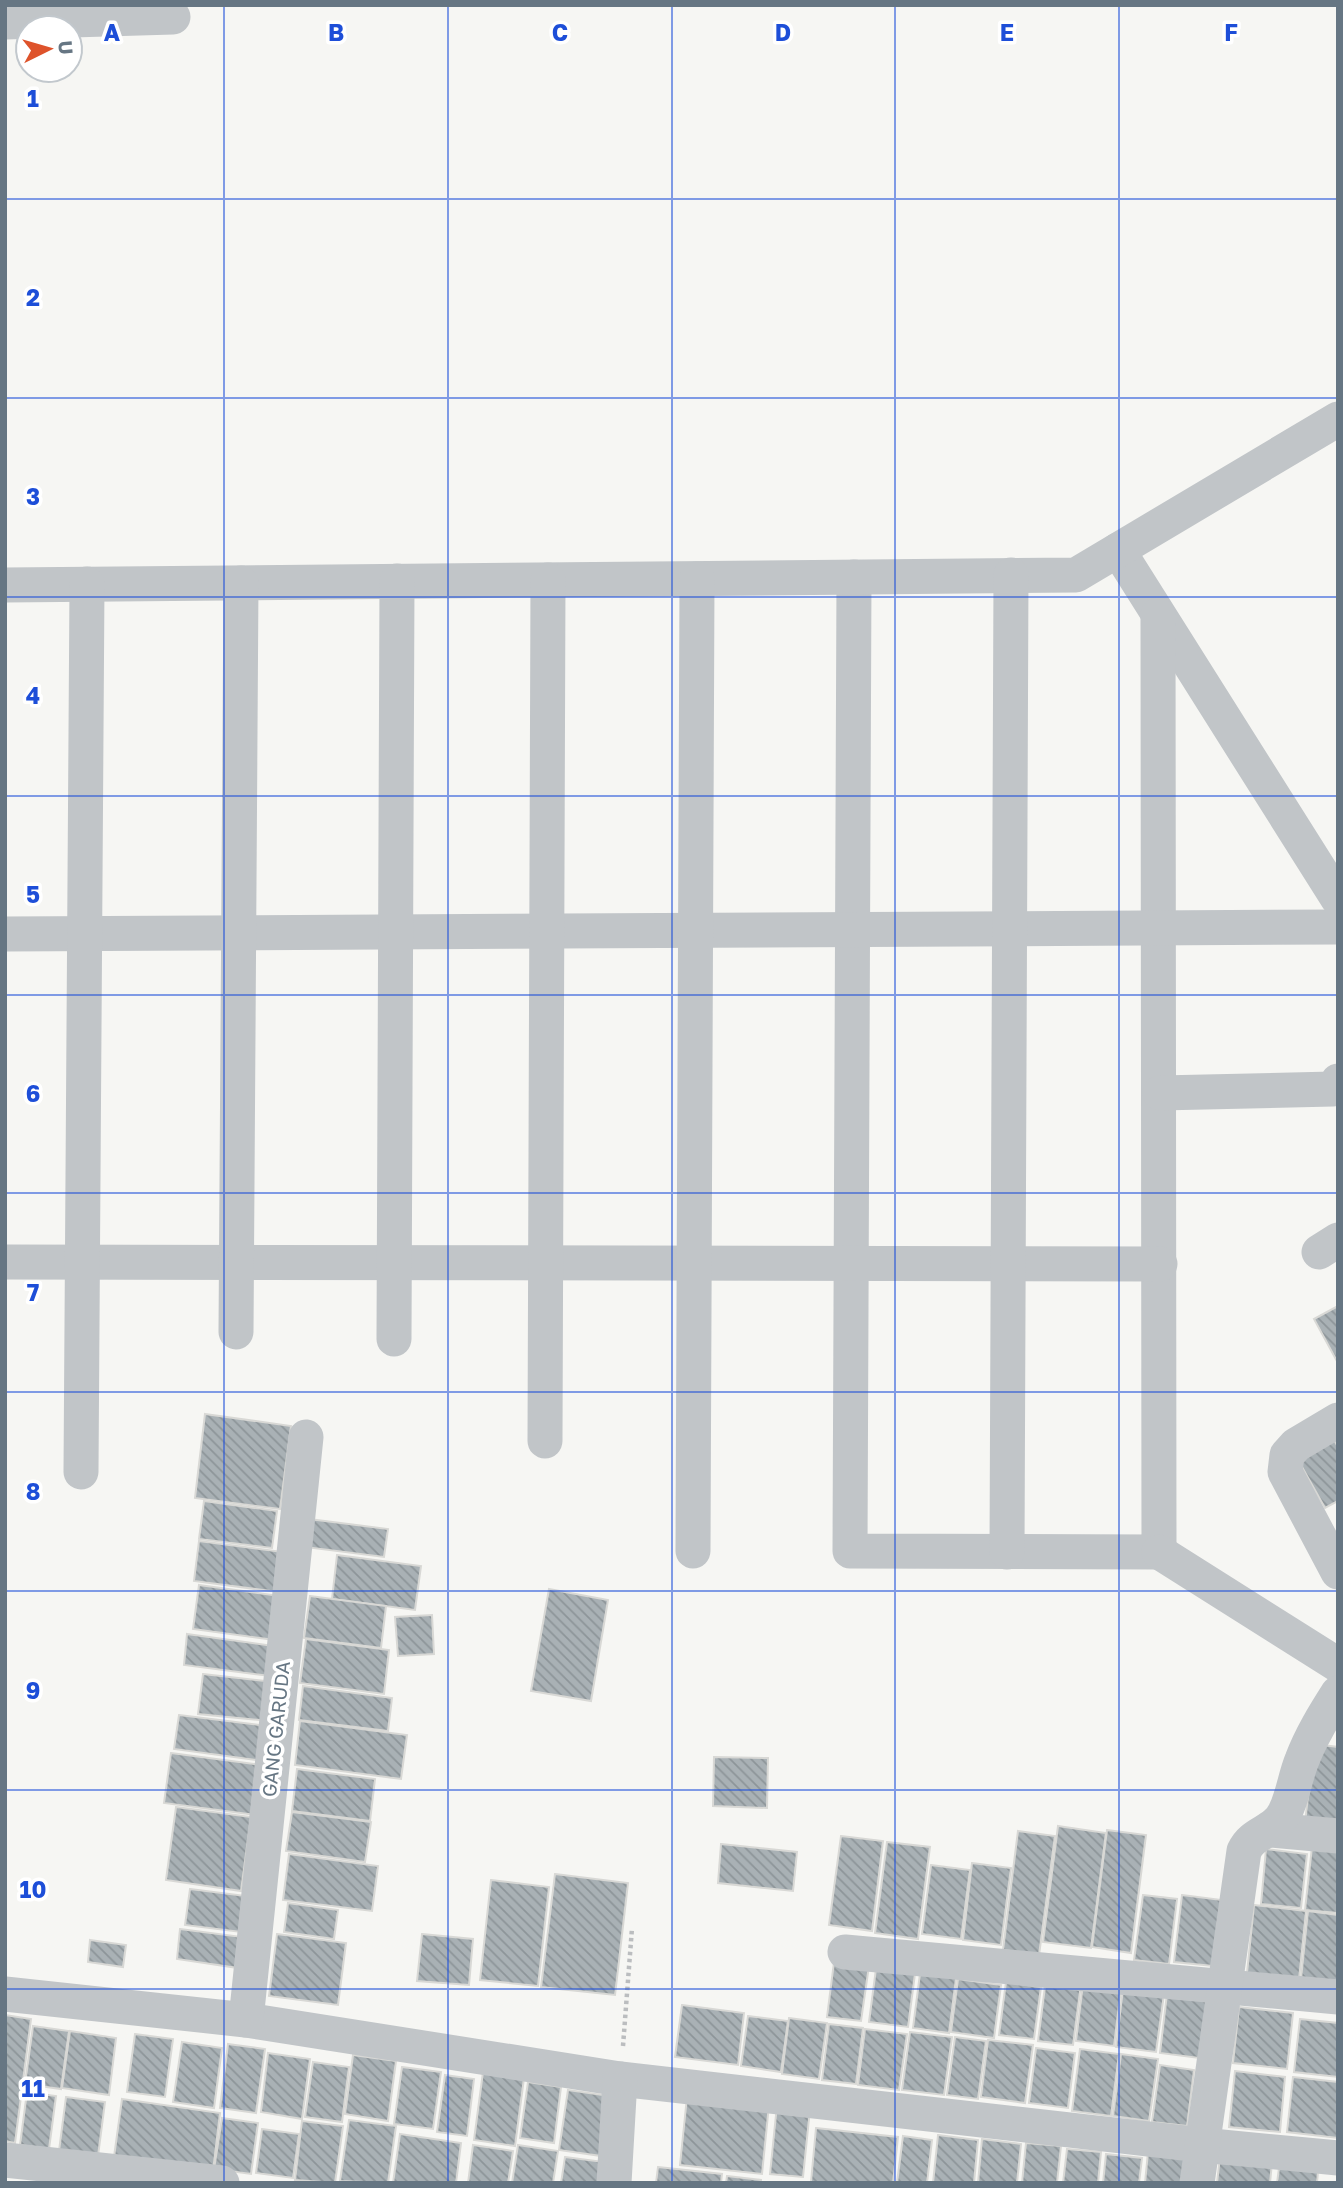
<svg xmlns="http://www.w3.org/2000/svg" width="1343" height="2188" viewBox="0 0 1343 2188" font-family="'Golos Text',sans-serif">
  <defs>
    <pattern id="building-back-hatch" width="6" height="6" patternUnits="userSpaceOnUse" patternTransform="scale(1.75)"><rect width="6" height="6" fill="#a9b1b5"/><path d="M-1 5l2 2M0 0l6 6M5-1l2 2" fill="none" stroke="#8d9599"/></pattern>
  </defs>
  <rect width="100%" height="100%" fill="#f6f6f3"/>
  <g fill="url(#building-back-hatch)" stroke="#d8d8d5" stroke-width="2">
    <path d="M1338,1306V1363L1314,1319Z"/>
    <path d="M205,1414L291,1426L280,1509L195,1498Z"/>
    <path d="M1333,1438L1338,1447V1501L1325,1508L1297,1458Z"/>
    <path d="M204,1501L277,1511L272,1548L199,1539Z"/>
    <path d="M309,1519L388,1529L384,1557L305,1547Z"/>
    <path d="M199,1541L283,1552L278,1592L194,1581Z"/>
    <path d="M337,1555L421,1566L415,1610L332,1599Z"/>
    <path d="M199,1585L280,1596L275,1640L193,1629Z"/>
    <path d="M549,1589L608,1600L591,1701L531,1691Z"/>
    <path d="M310,1596L386,1606L381,1648L304,1638Z"/>
    <path d="M432,1615L434,1654L398,1656L395,1617Z"/>
    <path d="M187,1634L274,1646L270,1676L184,1665Z"/>
    <path d="M306,1639L389,1650L384,1694L300,1683Z"/>
    <path d="M203,1674L274,1682L270,1721L198,1714Z"/>
    <path d="M303,1686L392,1698L388,1731L299,1720Z"/>
    <path d="M179,1715L268,1726L263,1761L174,1749Z"/>
    <path d="M300,1721L407,1735L401,1779L295,1765Z"/>
    <path d="M1314,1744L1338,1747V1826L1305,1823Z"/>
    <path d="M171,1753L262,1765L256,1815L164,1803Z"/>
    <path d="M714,1757L768,1758L767,1808L713,1806Z"/>
    <path d="M297,1769L375,1779L370,1821L292,1811Z"/>
    <path d="M176,1807L251,1817L241,1891L166,1880Z"/>
    <path d="M292,1812L371,1822L365,1862L286,1851Z"/>
    <path d="M1058,1826L1106,1833L1091,1948L1043,1942Z"/>
    <path d="M1107,1830L1146,1835L1131,1953L1092,1947Z"/>
    <path d="M1018,1831L1055,1836L1039,1955L1003,1950Z"/>
    <path d="M841,1836L883,1841L872,1931L829,1925Z"/>
    <path d="M887,1842L930,1847L918,1939L875,1933Z"/>
    <path d="M721,1844L797,1852L793,1891L718,1883Z"/>
    <path d="M1312,1847L1338,1850V1913L1305,1910Z"/>
    <path d="M1266,1849L1307,1854L1301,1908L1261,1904Z"/>
    <path d="M289,1854L378,1866L372,1911L283,1900Z"/>
    <path d="M972,1863L1011,1868L1001,1945L963,1940Z"/>
    <path d="M931,1865L970,1870L961,1939L922,1934Z"/>
    <path d="M555,1874L628,1883L615,1995L541,1987Z"/>
    <path d="M491,1880L549,1887L538,1986L480,1980Z"/>
    <path d="M190,1889L246,1896L241,1932L185,1925Z"/>
    <path d="M1143,1895L1177,1899L1169,1964L1134,1960Z"/>
    <path d="M1182,1895L1222,1900L1213,1966L1174,1962Z"/>
    <path d="M288,1903L338,1910L334,1939L284,1932Z"/>
    <path d="M1254,1905L1306,1911L1299,1979L1247,1973Z"/>
    <path d="M1308,1911L1338,1915V1983L1301,1979Z"/>
    <path d="M180,1929L242,1937L238,1968L177,1959Z"/>
    <path d="M277,1934L346,1943L338,2005L269,1996Z"/>
    <path d="M422,1934L473,1939L469,1985L417,1981Z"/>
    <path d="M90,1940L126,1945L123,1967L88,1962Z"/>
    <path d="M877,1961L916,1966L908,2027L869,2022Z"/>
    <path d="M834,1962L869,1966L861,2021L827,2017Z"/>
    <path d="M921,1966L957,1971L949,2033L913,2028Z"/>
    <path d="M958,1979L1001,1985L994,2038L951,2032Z"/>
    <path d="M1046,1979L1081,1984L1073,2045L1038,2041Z"/>
    <path d="M1006,1982L1041,1987L1034,2039L999,2035Z"/>
    <path d="M1083,1984L1121,1989L1114,2046L1076,2041Z"/>
    <path d="M1123,1989L1164,1994L1156,2052L1116,2047Z"/>
    <path d="M1167,1994L1207,2000L1199,2058L1160,2053Z"/>
    <path d="M682,2005L744,2013L738,2065L675,2057Z"/>
    <path d="M1239,2007L1293,2013L1287,2069L1233,2063Z"/>
    <path d="M5,2015L31,2019L15,2143L5,2141Z"/>
    <path d="M748,2016L788,2021L781,2072L741,2066Z"/>
    <path d="M789,2018L827,2023L819,2079L782,2074Z"/>
    <path d="M1300,2019L1338,2023V2077L1294,2072Z"/>
    <path d="M829,2024L863,2028L856,2084L822,2080Z"/>
    <path d="M33,2026L69,2031L61,2089L25,2084Z"/>
    <path d="M865,2029L907,2034L899,2090L858,2085Z"/>
    <path d="M70,2031L116,2038L109,2095L62,2088Z"/>
    <path d="M910,2032L952,2037L944,2095L902,2090Z"/>
    <path d="M135,2034L173,2039L165,2097L127,2092Z"/>
    <path d="M955,2037L986,2041L978,2099L947,2095Z"/>
    <path d="M988,2040L1033,2045L1025,2103L981,2097Z"/>
    <path d="M182,2042L222,2048L214,2108L173,2102Z"/>
    <path d="M228,2044L265,2049L256,2113L220,2108Z"/>
    <path d="M1036,2048L1075,2053L1068,2108L1029,2103Z"/>
    <path d="M1080,2049L1119,2054L1111,2116L1072,2111Z"/>
    <path d="M268,2053L310,2059L302,2119L261,2112Z"/>
    <path d="M1121,2054L1158,2059L1149,2121L1113,2116Z"/>
    <path d="M353,2055L396,2061L388,2121L345,2114Z"/>
    <path d="M313,2062L349,2067L342,2122L305,2117Z"/>
    <path d="M1160,2065L1194,2070L1187,2126L1152,2122Z"/>
    <path d="M402,2067L441,2072L433,2129L394,2124Z"/>
    <path d="M1235,2071L1285,2077L1280,2132L1229,2127Z"/>
    <path d="M483,2072L524,2078L515,2146L474,2140Z"/>
    <path d="M445,2075L474,2079L467,2136L437,2132Z"/>
    <path d="M1293,2077L1338,2082V2138L1287,2132Z"/>
    <path d="M528,2082L561,2087L554,2143L520,2138Z"/>
    <path d="M568,2090L617,2097L608,2157L559,2150Z"/>
    <path d="M27,2092L56,2096L49,2149L20,2145Z"/>
    <path d="M66,2097L105,2102L98,2156L59,2151Z"/>
    <path d="M687,2097L769,2105L762,2174L680,2165Z"/>
    <path d="M122,2099L220,2113L213,2171L114,2157Z"/>
    <path d="M777,2105L810,2109L803,2177L770,2174Z"/>
    <path d="M222,2118L258,2123L251,2174L214,2169Z"/>
    <path d="M349,2120L396,2126L388,2183L340,2181Z"/>
    <path d="M302,2121L343,2126L335,2183L295,2180Z"/>
    <path d="M816,2128L898,2137L893,2183L811,2182Z"/>
    <path d="M262,2129L299,2134L293,2178L256,2173Z"/>
    <path d="M400,2134L461,2143L456,2183H393Z"/>
    <path d="M938,2135L978,2140L974,2183H933Z"/>
    <path d="M903,2136L932,2140L927,2183H897Z"/>
    <path d="M982,2139L1021,2144L1017,2183H978Z"/>
    <path d="M1026,2143L1061,2146L1057,2183H1022Z"/>
    <path d="M473,2145L513,2151L508,2183H468Z"/>
    <path d="M518,2145L558,2151L553,2183H512Z"/>
    <path d="M1067,2149L1101,2152L1098,2183H1063Z"/>
    <path d="M1148,2152L1189,2156L1187,2183H1145Z"/>
    <path d="M1106,2154L1142,2158L1139,2183H1103Z"/>
    <path d="M565,2157L604,2162L601,2183H561Z"/>
    <path d="M1220,2157L1272,2163L1270,2183H1217Z"/>
    <path d="M658,2167L722,2174L721,2183H656Z"/>
    <path d="M1279,2168L1318,2172L1317,2183H1277Z"/>
    <path d="M727,2176L761,2180V2183H726Z"/>
  </g>
  <g fill="none" stroke-linecap="round" stroke-linejoin="round">
    <path stroke="#bbbdbf" stroke-width="4.5" stroke-dasharray="3.5 3.5" stroke-linecap="butt" d="M623,2046L632,1928"/>
    <g stroke="#c1c5c8" stroke-width="35">
      <path d="M5,22L173,17"/>
      <path d="M1118,550L1338,899"/>
      <path d="M854,577L850,1551L1159,1552L1158,615"/>
      <path d="M5,585L1076,575L1338,419"/>
      <path d="M5,934L1338,927"/>
      <path d="M1160,1093L1333,1089L1338,1081"/>
      <path d="M1319,1252L1338,1240"/>
      <path d="M5,1262L1160,1264"/>
      <path d="M236,1332L241,583"/>
      <path d="M394,1339L397,581"/>
      <path d="M1338,1420L1296,1445L1287,1455L1285,1472L1338,1572"/>
      <path d="M545,1441L548,580"/>
      <path d="M81,1472L87,584"/>
      <path d="M693,1551L697,579"/>
      <path d="M1007,1552L1011,575"/>
      <path d="M1159,1552L1338,1665"/>
      <path d="M1271,1830L1338,1836"/>
      <path d="M845,1952L1338,1997"/>
      <path d="M5,1994L246,2020L620,2079L1201,2145L1338,2158"/>
      <path d="M246,2020L306,1437"/>
      <path d="M5,2160L222,2183"/>
      <path d="M614,2183L620,2079"/>
      <path d="M1197,2183L1244,1851C1253,1831 1275,1833 1285,1812C1293,1796 1295,1777 1302,1760C1311,1736 1324,1715 1338,1693"/>
    </g>
  </g>
  <path fill="none" stroke="#1d4ed8" stroke-width="2" stroke-opacity="0.55" d="M224,5V2183M448,5V2183M672,5V2183M895,5V2183M1119,5V2183M5,199H1338M5,398H1338M5,597H1338M5,796H1338M5,995H1338M5,1193H1338M5,1392H1338M5,1591H1338M5,1790H1338M5,1989H1338"/>
  <g text-anchor="middle" stroke-width="7" stroke-linejoin="round" paint-order="stroke">
    <g font-size="19" fill="#667683" stroke="#fff">
      <text transform="translate(276 1729) rotate(-84)" y="7">GANG GARUDA</text>
    </g>
  </g>
  <g font-size="23" text-anchor="middle" font-weight="bold" fill="#1d4ed8" stroke="#fff" stroke-width="7" stroke-linejoin="round" paint-order="stroke">
    <text x="112" y="41">A</text>
    <text x="336" y="41">B</text>
    <text x="560" y="41">C</text>
    <text x="783" y="41">D</text>
    <text x="1007" y="41">E</text>
    <text x="1231" y="41">F</text>
    <text x="33" y="107">1</text>
    <text x="33" y="306">2</text>
    <text x="33" y="505">3</text>
    <text x="33" y="704">4</text>
    <text x="33" y="903">5</text>
    <text x="33" y="1102">6</text>
    <text x="33" y="1301">7</text>
    <text x="33" y="1500">8</text>
    <text x="33" y="1699">9</text>
    <text x="33" y="1898">10</text>
    <text x="33" y="2097">11</text>
  </g>
  <rect width="1343" height="2188" fill="none" stroke="#667683" stroke-width="14"/>
  <g transform="translate(49 49) rotate(85)"><circle r="33" fill="#ffffff" stroke="#c2c8cd" stroke-width="2"/>
  <path d="M0-5L12 26L0 18L-12 26Z" fill="#de532b"/>
  <text y="-10" font-size="19" font-weight="bold" text-anchor="middle" fill="#667683">U</text>
  </g>
</svg>
